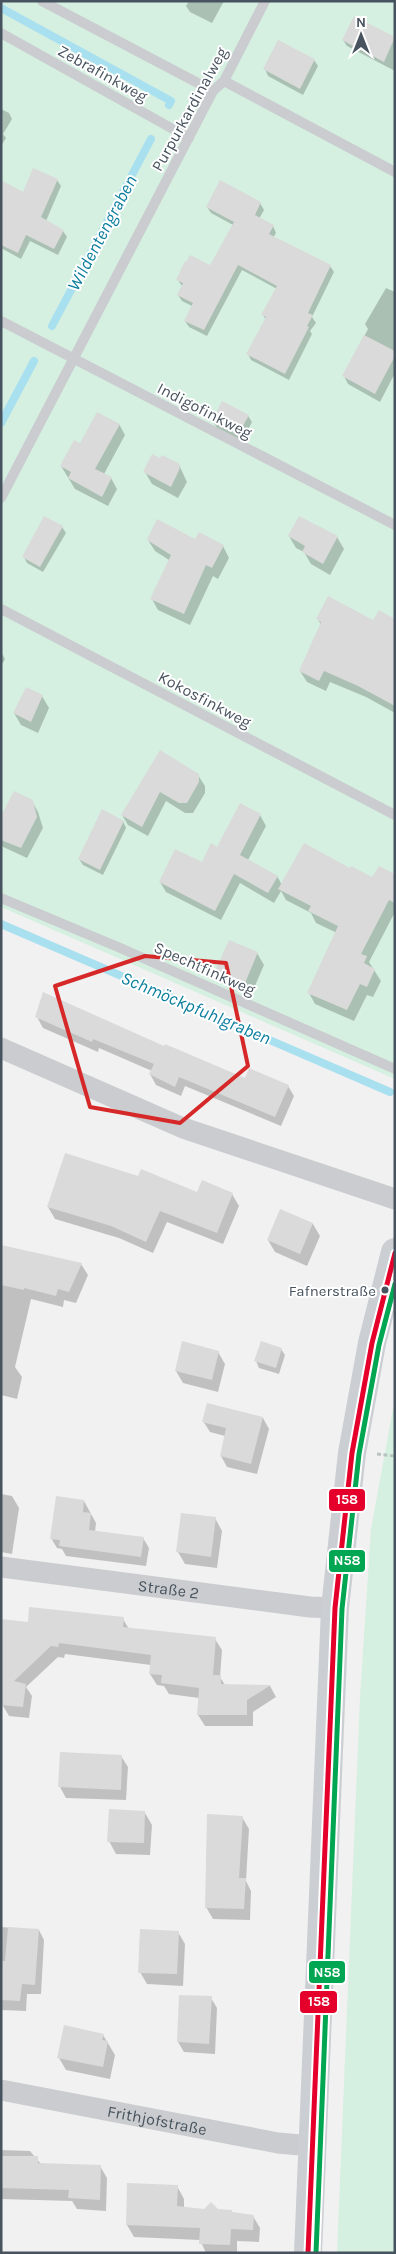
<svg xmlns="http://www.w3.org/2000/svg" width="396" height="2254" viewBox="0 0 396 2254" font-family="Karla,sans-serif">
  <rect width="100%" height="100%" fill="#f1f1f1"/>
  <g fill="#d5f0e0">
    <path d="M1,1H395V1079L1,907Z"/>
    <path d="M395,1398V2253H337L360,1697L371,1529Z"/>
  </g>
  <g fill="#0003">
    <path d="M189,1H224L212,23L190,12L186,6Z"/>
    <path d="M354,17L395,38V71L347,46L343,40Z"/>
    <path d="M314,60L318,66L303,95L268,76L265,69Z"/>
    <path d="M1,109L9,113L12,119L3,134L6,138L1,146Z"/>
    <path d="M57,180L61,186L46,221L63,231L67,237L58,255L30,241L21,259L1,248V181L24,193Z"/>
    <path d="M260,203L264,210L259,219L273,226L276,233L273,238L330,266L334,272L312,317L316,323L310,331L312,334L289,380L251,360L248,354L266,320L263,315L277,289L242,270L207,336L189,327L185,321L192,306L182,301L178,295L182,286L177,279L211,267L233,225L211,213L207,207Z"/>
    <path d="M386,288L395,292V373L380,402L348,384L344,376L368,329L365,324Z"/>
    <path d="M248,416L252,422L242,441L217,428L213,422Z"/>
    <path d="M119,424L125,435L104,474L111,478L117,489L108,506L75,489L61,466L80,444Z"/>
    <path d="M179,465L187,482L178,498L152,484L145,472Z"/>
    <path d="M62,527L66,533L43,572L27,563L24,557Z"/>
    <path d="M289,536L337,537L344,549L330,575L311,564L304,552L296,548Z"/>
    <path d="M148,540L195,541L223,546L229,558L218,579L213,576L190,625L158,610L152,599L169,560L155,551Z"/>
    <path d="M318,619L374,621L395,620V713L366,697L330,682L326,691L307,682L300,671L321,625Z"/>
    <path d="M1,652L5,659L1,666Z"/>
    <path d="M42,696L49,708L38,733L21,725L14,713Z"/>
    <path d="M161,752L198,775L205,786V793L193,813H185L166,801L148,836L128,825L122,815Z"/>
    <path d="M32,801L38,812L43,828L27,858L1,846V820Z"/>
    <path d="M260,815L266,826L248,860L277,876L282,885L351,870L373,879L395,875V912L369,962L381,981L373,997L367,995L354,1021L315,1004L309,993L337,933L316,923L311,913L286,900L281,891L274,903L240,883L221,920L166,892L160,882L203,864L218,849Z"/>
    <path d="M123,821L126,828L103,875L83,865L79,859Z"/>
    <path d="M257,953L264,965L251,995L224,983L217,971Z"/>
    <path d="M37,1017L165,1047L245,1079L288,1086L294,1096L281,1126L185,1086L181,1096L156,1085L150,1074L152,1071L99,1048L98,1052L43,1028Z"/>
    <path d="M198,1194H232L239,1206L223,1244L167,1222L153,1253L119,1238L55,1219L48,1207Z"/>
    <path d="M281,1211L313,1224L320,1236L307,1266L275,1252L268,1240Z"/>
    <path d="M1,1246L81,1264L88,1275L76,1303L64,1300L63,1307L31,1299L15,1367L22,1377L17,1399L1,1395Z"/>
    <path d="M281,1349L285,1355L279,1374L259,1368L256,1361Z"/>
    <path d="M218,1352L225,1364L218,1392L183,1383L176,1371Z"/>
    <path d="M263,1418L269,1429L257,1474L227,1467L221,1456L225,1436L210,1432L203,1421Z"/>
    <path d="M1,1494L12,1496L19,1508L12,1554L1,1552Z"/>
    <path d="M84,1501L96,1523L95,1532L143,1538L149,1548L146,1566L66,1556L62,1549L57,1548L51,1538Z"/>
    <path d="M215,1518L222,1531L217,1568L185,1564L178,1552Z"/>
    <path d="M123,1619L129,1629L215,1639L222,1650L220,1677L225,1685L270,1686L276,1697L253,1712V1726H205L198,1715L199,1698L169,1694L164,1686L157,1685L150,1674L151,1665L65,1654L64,1658L58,1657L26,1687L32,1696L29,1718L9,1716L2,1704L29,1623Z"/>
    <path d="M121,1756L128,1767L126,1800L66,1798L60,1787Z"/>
    <path d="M145,1813L152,1825L150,1855L116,1854L109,1841Z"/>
    <path d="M242,1817L249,1829L246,1881L251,1891L250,1920L213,1919L206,1907Z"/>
    <path d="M1,1927L39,1930L44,1940L41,1994H27L26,2011L1,2010Z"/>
    <path d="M178,1932L185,1944L183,1986L147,1984L140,1972Z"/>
    <path d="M211,1998L217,2008L215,2054L184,2052L178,2042Z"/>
    <path d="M103,2035L115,2055L110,2079L66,2070L59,2058Z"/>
    <path d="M1,2150L30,2151L41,2164L100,2166L107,2178L106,2211L77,2209L72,2201L1,2199Z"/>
    <path d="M128,2184L177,2186L184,2199V2208L253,2216L260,2228L259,2242L237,2241V2253H206L200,2240L134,2237L127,2225Z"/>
  </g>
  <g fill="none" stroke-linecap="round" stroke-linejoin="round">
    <g stroke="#a9e0ef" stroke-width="8">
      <path d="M1,8L171,101L169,105"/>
      <path d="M52,326L151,139"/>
      <path d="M1,423L34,361"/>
      <path d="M1,924L390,1092"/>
    </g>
  </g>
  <g fill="#dadadb">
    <path d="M354,16L395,37L384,62L342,40Z"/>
    <path d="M278,40L315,59L300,89L263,69Z"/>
    <path d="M33,168L58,179L41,217L64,230L54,249L26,235L18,253L1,245V180L23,192Z"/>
    <path d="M220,180L261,202L255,215L274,225L269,234L331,265L308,313L313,315L307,326L309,327L285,374L246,354L266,317L261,315L277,286L238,265L204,330L184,321L193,303L177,295L183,283L176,280L185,261L186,262L190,255L210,265L234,222L206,207Z"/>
    <path d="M364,335L395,351V356L375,394L342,376Z"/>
    <path d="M222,401L249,415L238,435L212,422Z"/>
    <path d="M97,412L120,424L95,469L112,477L102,497L68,478L71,472L60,466L74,440L80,443Z"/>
    <path d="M152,454L160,458L162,455L180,464L179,467L180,468L171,487L143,472Z"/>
    <path d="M44,516L63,526L40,567L22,557Z"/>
    <path d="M299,516L338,536L323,564L302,552L305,546L288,536Z"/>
    <path d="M157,519L195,539L199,532L224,545L212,568L206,565L184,614L150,599L171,555L147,540Z"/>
    <path d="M328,596L373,620L379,610L395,619V706L358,686L324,671L319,681L299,671L321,622L316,619Z"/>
    <path d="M26,687L43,695L31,722L13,713Z"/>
    <path d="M160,750L199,774V782L187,803H179L160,792L142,827L121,815Z"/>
    <path d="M14,791L33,800L37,817L21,848L1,840V816Z"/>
    <path d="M240,803L261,814L240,855L278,876L268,893L234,874L215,911L159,882L175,849L202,862L211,843L217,847Z"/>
    <path d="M102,809L124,821L100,870L78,859Z"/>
    <path d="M304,843L350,868L351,866L372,877L379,866L395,874V903L389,900L361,954L367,956L364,963L375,969L367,987L360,984L347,1010L307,993L338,926L308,911L311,906L278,889Z"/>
    <path d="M229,940L258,952L245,983L215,971Z"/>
    <path d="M43,992L164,1046L165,1044L245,1078L249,1068L289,1085L275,1117L179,1077L175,1087L149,1074L154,1064L93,1039L92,1042L35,1017Z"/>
    <path d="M65,1153L138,1176L141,1169L197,1192L202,1180L233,1193L217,1233L160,1211L146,1242L111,1226L47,1207Z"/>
    <path d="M280,1209L313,1223L300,1254L267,1240Z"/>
    <path d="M1,1245L82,1263L69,1292L58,1289L56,1296L24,1288V1290L1,1285Z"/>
    <path d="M182,1341L219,1351L212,1380L175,1371Z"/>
    <path d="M261,1341L282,1348L276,1368L254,1361Z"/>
    <path d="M207,1403L263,1417L251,1464L220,1456L226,1428L202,1422Z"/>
    <path d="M56,1496L84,1500L83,1512L91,1513L89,1530L144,1537L141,1557L59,1546L60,1540L50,1539Z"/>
    <path d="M181,1513L216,1517L211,1557L176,1552Z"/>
    <path d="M29,1607L124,1617L123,1627L216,1637L213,1675H221V1684L271,1685L247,1700V1715H197L199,1688L161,1683L162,1675L149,1674L151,1655L59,1643L58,1647L51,1646L14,1681L26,1684L23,1707L1,1705V1619L28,1622Z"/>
    <path d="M60,1752L122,1755L121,1790L58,1787Z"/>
    <path d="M109,1809L145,1811L144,1843L107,1842Z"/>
    <path d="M207,1814L243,1816L239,1878H246L244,1909L205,1908Z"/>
    <path d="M8,1927L39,1929L35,1985L22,1984L20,2001L1,2000V1961H5Z"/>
    <path d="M140,1929L179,1931L177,1974L138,1973Z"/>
    <path d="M179,1995L212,1996L209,2044L177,2042Z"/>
    <path d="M64,2025L104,2034L102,2040L108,2041L103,2067L57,2058Z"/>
    <path d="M1,2156H38V2163L101,2165L100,2200L68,2198L69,2190L1,2188Z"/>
    <path d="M127,2183L178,2185L177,2206L204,2209L211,2202L218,2209L232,2210V2212L254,2215L253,2230L231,2229L230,2245L199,2244L200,2228L126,2225Z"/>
  </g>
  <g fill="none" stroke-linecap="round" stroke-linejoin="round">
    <path stroke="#b8c4c1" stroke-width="3" stroke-dasharray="4 2.5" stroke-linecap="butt" d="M377,1454L395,1456"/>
    <g stroke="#cacccf" stroke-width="10">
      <path d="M42,1L213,91"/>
      <path d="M1,33L189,138"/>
      <path d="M224,81L395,172"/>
      <path d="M1,321L395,525"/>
      <path d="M1,498L213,91L224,81L265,1"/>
      <path d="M1,609L395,815"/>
      <path d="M1,898L118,947L395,1069"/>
    </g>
    <g stroke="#cacccf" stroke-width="21">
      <path d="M1,1048L183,1128L395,1199"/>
      <path id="s1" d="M1,1567L310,1607L335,1608"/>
      <path id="s2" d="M1,2090L278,2143L312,2146"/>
    </g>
    <path stroke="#cbced2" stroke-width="28" d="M308,2253L335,1608L352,1453L372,1343L395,1252"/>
    <g stroke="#fff" stroke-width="9">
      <path id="bus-1" d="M308,2253L335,1608L352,1453L372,1343L395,1253"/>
    </g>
    <g stroke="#fff" stroke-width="9">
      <path id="bus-2" d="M316,2253L342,1609L359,1454L379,1345L395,1284"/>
    </g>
    <use href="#bus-1" stroke="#e4002b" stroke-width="5"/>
    <use href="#bus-2" stroke="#00a651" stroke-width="5"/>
  </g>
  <path fill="none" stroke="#d62828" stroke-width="4" stroke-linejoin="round" d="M145,956L226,963L248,1066L180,1123L90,1107L55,986Z"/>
  <circle fill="#47535e" stroke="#fff" stroke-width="2" cx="385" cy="1290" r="4.5"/>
  <g text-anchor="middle" stroke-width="4" stroke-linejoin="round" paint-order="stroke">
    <g font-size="15" fill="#47535e" stroke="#fff" text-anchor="end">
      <text x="376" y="1296">Fafnerstraße</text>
    </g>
    <g font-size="16" fill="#47535e" stroke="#fff">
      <text transform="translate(103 73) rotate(29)" y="6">Zebrafinkweg</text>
      <text transform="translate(189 109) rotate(-61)" y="6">Purpurkardinalweg</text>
      <text transform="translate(205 410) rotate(27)" y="6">Indigofinkweg</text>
      <text transform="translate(205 699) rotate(28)" y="6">Kokosfinkweg</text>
      <text transform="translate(205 968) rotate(24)" y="6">Spechtfinkweg</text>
      <text dy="6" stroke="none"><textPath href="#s1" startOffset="169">Straße 2</textPath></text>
      <text dy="6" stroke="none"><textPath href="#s2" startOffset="159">Frithjofstraße</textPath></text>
    </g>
    <g font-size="18" font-style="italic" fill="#0b7e9e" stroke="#fff">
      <text transform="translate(102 233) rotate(-62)" y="6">Wildentengraben</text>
      <text transform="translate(196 1008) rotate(23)" y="6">Schmöckpfuhlgraben</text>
    </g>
  </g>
  <g stroke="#fff" stroke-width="2">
    <rect x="328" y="1488" width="38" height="24" rx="5" fill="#e4002b"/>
    <rect x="328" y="1549" width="38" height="24" rx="5" fill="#00a651"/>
    <rect x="308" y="1960" width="38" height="24" rx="5" fill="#00a651"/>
    <rect x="299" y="1990" width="39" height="24" rx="5" fill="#e4002b"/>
  </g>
  <g font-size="14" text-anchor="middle" font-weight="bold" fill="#fff">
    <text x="347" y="1504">158</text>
    <text x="347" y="1565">N58</text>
    <text x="327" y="1977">N58</text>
    <text x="319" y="2006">158</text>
  </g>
  <rect width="396" height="2254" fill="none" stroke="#47535e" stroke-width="5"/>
  <g transform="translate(361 35)" stroke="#ffffff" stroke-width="4" paint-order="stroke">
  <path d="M0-4L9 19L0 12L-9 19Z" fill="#47535e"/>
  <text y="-8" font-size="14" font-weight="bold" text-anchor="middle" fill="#47535e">N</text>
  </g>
</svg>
